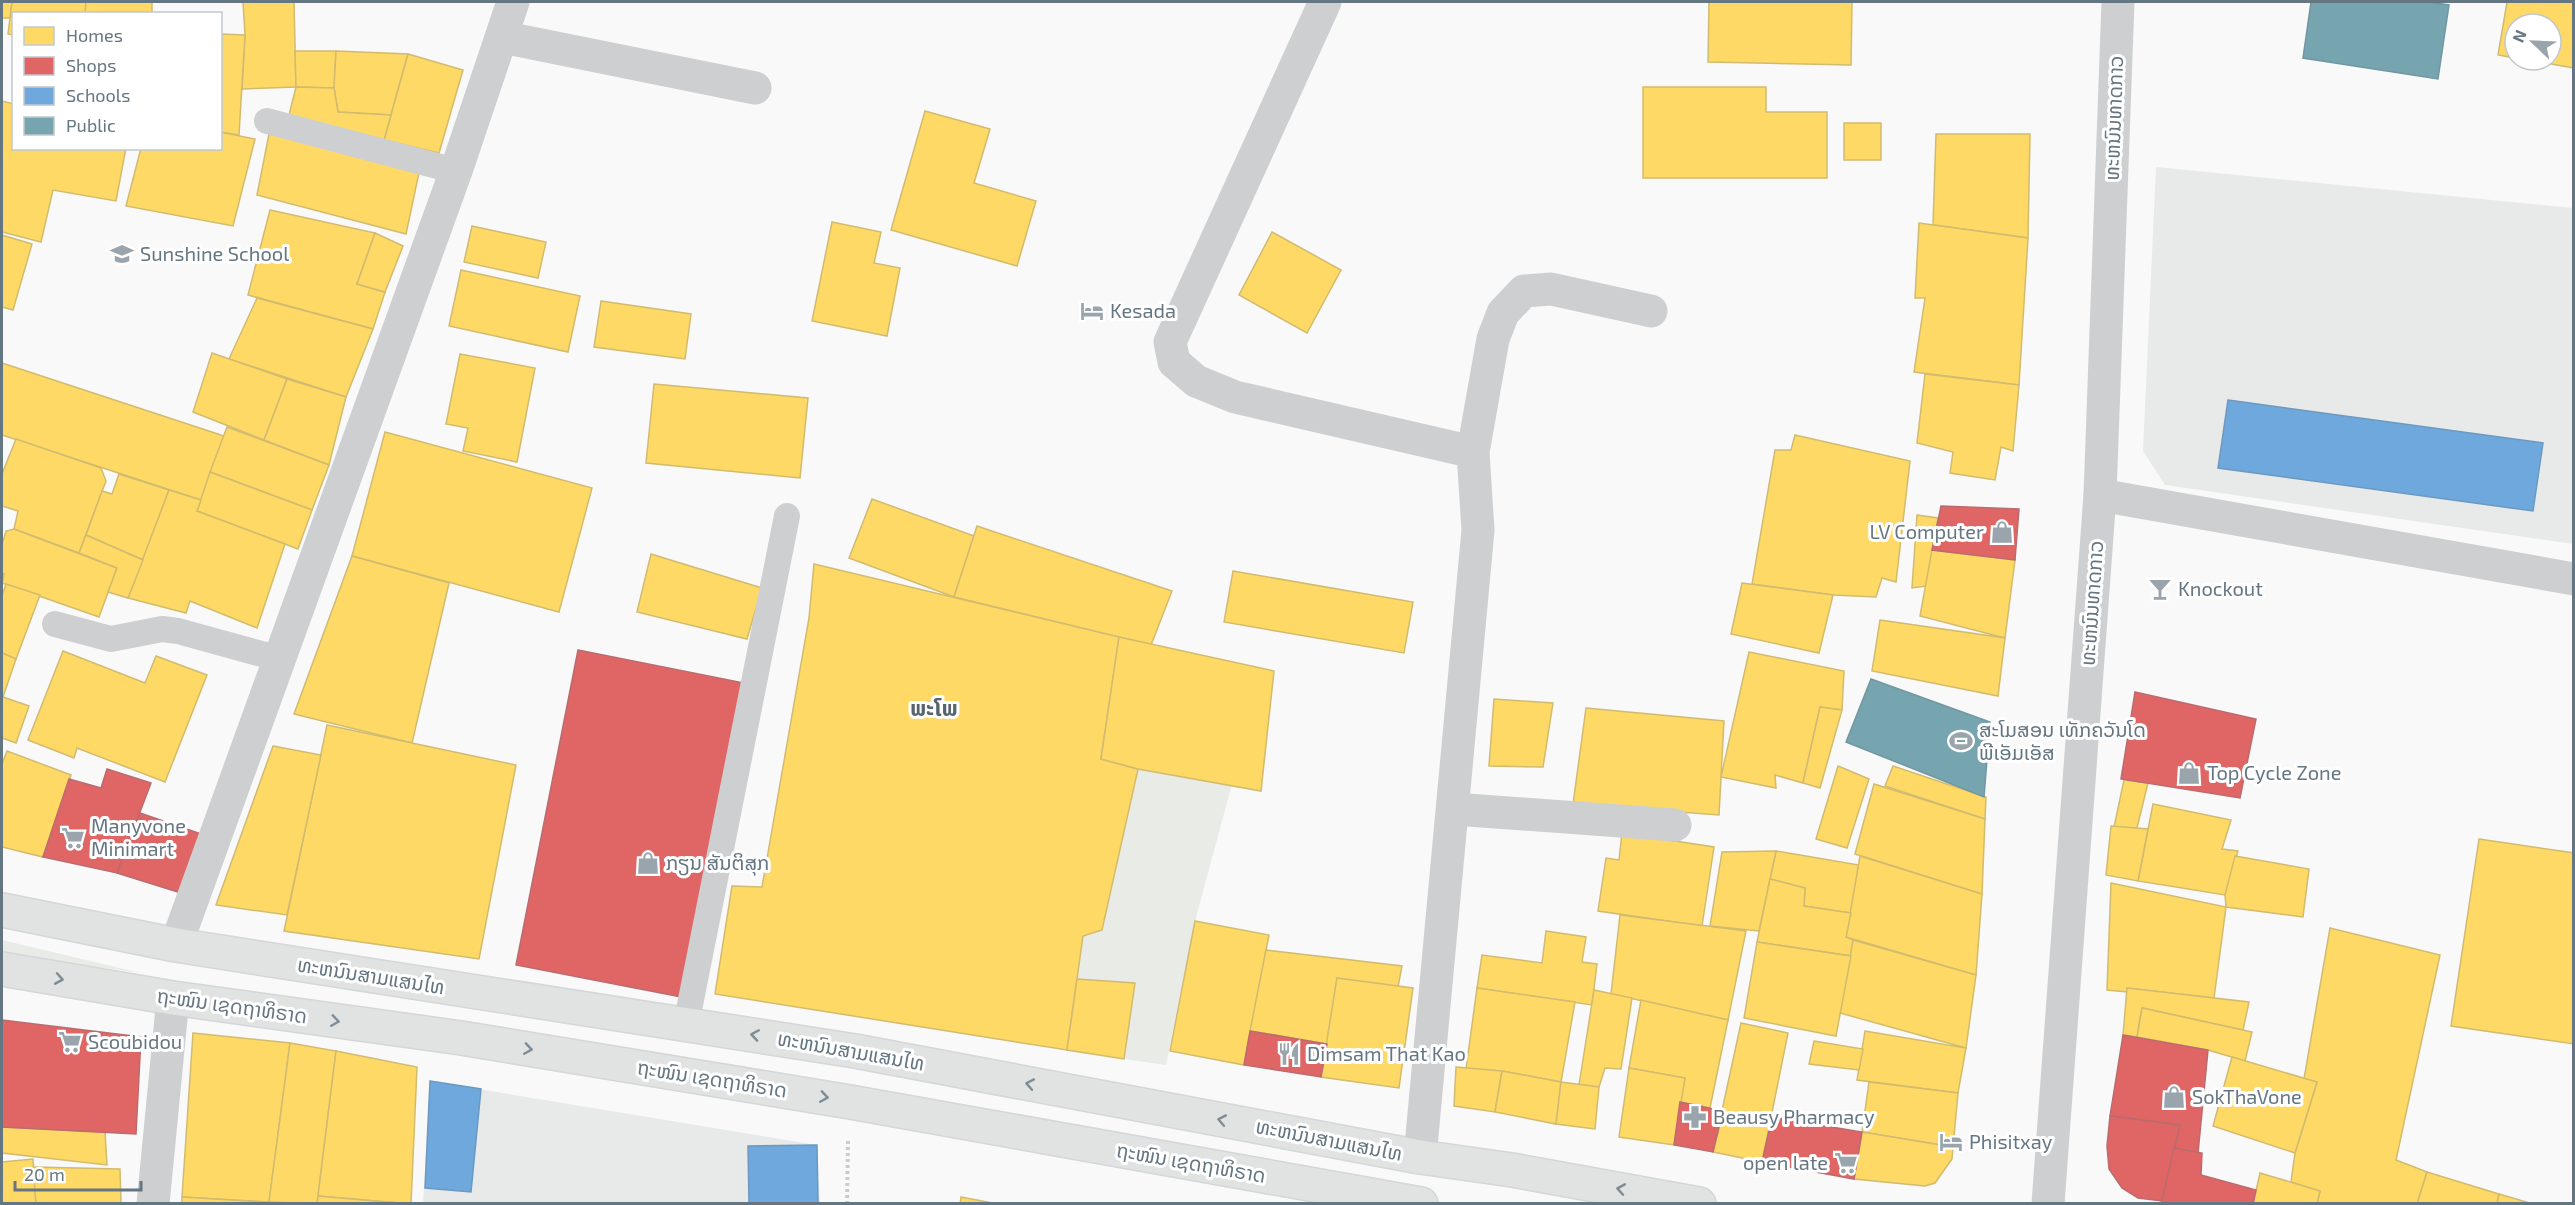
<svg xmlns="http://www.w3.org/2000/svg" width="2575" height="1205" viewBox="0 0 2575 1205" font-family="'Exo 2','Noto Sans Lao',sans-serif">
  <rect width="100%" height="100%" fill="#f9f9f9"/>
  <g fill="#e8e9e9">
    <path d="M2156,167L2573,208V544L2165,485L2143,451Z"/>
    <path d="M430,1081L817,1145L820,1203L423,1204Z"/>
  </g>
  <g fill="#e8ebe6">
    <path d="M1138,769L1232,784L1195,921L1166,1065L1124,1059L1135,984L1077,979L1083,936L1102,929Z"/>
    <path d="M2,940L141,973L2,954Z"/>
  </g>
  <g fill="#ffd966" stroke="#d1bb6f" stroke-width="1.5">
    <path d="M2,2H12L10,18H2Z"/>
    <path d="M12,2H86L85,14H14V35L8,34Z"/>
    <path d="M86,2H152V14H85Z"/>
    <path d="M243,2H294L296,87L242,89L245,35Z"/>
    <path d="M1709,2H1852L1851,65L1708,62Z"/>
    <path d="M2507,2H2574V68L2529,60H2551V24H2515V58L2498,55Z"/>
    <path d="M220,34L245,35L239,135L220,132Z"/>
    <path d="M295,51H336L334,88L296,87Z"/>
    <path d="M336,51L408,54L391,115L338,112L334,88Z"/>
    <path d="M408,54L463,70L439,153L384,140Z"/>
    <path d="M296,87L334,88L338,112L391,115L384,140L288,119Z"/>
    <path d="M1643,87H1766V112H1827V178H1643Z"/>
    <path d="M2,101L14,104V148H126L116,201L53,190L41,242L2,232Z"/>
    <path d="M925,111L990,129L974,183L1036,201L1017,266L891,230Z"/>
    <rect x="1844" y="123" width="37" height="37"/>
    <path d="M270,129L420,168L406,234L257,195Z"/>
    <path d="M220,132L255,139L233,226L126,206L141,148H220Z"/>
    <path d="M1936,134H2030L2028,238L1933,225Z"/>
    <path d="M270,210L375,233L357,284L385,292L373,329L248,295Z"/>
    <path d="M832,222L881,232L874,263L900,268L887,336L812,321Z"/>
    <path d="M1919,223L2028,238L2019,385L1914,372L1925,298H1915Z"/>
    <path d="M472,226L546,242L538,278L464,262Z"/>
    <path d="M1272,232L1341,270L1307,333L1239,295Z"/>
    <path d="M375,233L403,246L385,292L357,284Z"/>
    <path d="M2,235L32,244L13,310L2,307Z"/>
    <path d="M461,270L580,296L568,352L449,326Z"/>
    <path d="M257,298L373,329L346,397L229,359Z"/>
    <path d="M601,301L691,314L685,359L594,347Z"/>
    <path d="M212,353L287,379L264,440L193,412Z"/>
    <path d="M460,354L535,368L517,462L463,451L468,428L446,424Z"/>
    <path d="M2,363L224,436L201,500L2,435Z"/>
    <path d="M1925,374L2019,385L2013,451L2001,447L1995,480L1950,473L1953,452L1917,443Z"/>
    <path d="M287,379L346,397L329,465L264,440Z"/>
    <path d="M654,384L808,398L800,478L646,463Z"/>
    <path d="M227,427L329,465L312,510L210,472Z"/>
    <path d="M385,432L592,488L559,612L352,556Z"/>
    <path d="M1795,435L1910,461L1896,582L1882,578L1876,597L1833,595L1752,584L1775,450H1791Z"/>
    <path d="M16,439L101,468L106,481L79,553L14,529L18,511L2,506V474Z"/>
    <path d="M210,472L312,510L298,549L197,511Z"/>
    <path d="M119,474L169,490L143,560L86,535L102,491L112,494Z"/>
    <path d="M169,490L201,500L197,511L285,544L257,628L190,601L186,613L128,598Z"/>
    <path d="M872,499L974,536L954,597L849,558Z"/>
    <path d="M1917,515L1938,518L1926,586L1912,588Z"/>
    <path d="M977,526L1172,591L1151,645L954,597Z"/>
    <path d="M14,529L117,568L99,617L2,583L4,574L2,573V544L6,531Z"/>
    <path d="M86,535L143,560L128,598L108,592L117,568L79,553Z"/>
    <path d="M1932,550L2015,560L2005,638L1920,616Z"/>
    <path d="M651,554L762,588L747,639L637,612Z"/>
    <path d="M352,556L449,583L412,743L294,714Z"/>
    <path d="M814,564L1119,637L1101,759L1138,769L1102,930L1083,936L1067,1050L715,994L732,886L762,887L809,618Z"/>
    <path d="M1233,571L1413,602L1404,653L1224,622Z"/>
    <path d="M1742,583L1833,595L1819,653L1731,634Z"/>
    <path d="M6,584L40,595L16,659L2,653V596Z"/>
    <path d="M1880,620L2005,638L1998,696L1872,671Z"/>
    <path d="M1119,637L1274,671L1261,791L1138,769L1101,759Z"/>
    <path d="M63,651L145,683L156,656L207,675L165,782L77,748L74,758L28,740Z"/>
    <path d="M1749,652L1844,671L1842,710L1820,707L1803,783L1775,775L1776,788L1721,777Z"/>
    <path d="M2,653L16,659L3,697L29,706L16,743L2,738Z"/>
    <path d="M1494,699L1553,703L1543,767L1489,766Z"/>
    <path d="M1820,707L1842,710L1820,788L1803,783Z"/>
    <path d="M1586,708L1724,721L1719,815L1573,804Z"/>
    <path d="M327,725L516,765L479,959L284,931Z"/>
    <path d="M273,746L321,755L287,915L216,905Z"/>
    <path d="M7,751L71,775L43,857L2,847V764Z"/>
    <path d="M1838,766L1869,779L1847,848L1816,839Z"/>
    <path d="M1893,766L1986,797L1985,819L1885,786Z"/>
    <path d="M2124,780L2148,783L2137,828L2114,827Z"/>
    <path d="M1874,784L1985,819L1982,894L1855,854Z"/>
    <path d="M2153,804L2231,820L2222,849L2238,851L2225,895L2138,881Z"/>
    <path d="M2111,826L2148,829L2138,881L2106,875Z"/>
    <path d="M1622,833L1714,847L1702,926L1598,911L1606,858L1619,860Z"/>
    <path d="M2479,839L2574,853V1044L2451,1026Z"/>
    <path d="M1776,851L1859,865L1851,913L1804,906L1805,888L1770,879Z"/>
    <path d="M1776,851L1759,931L1710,926L1722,852Z"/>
    <path d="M1860,856L1982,894L1976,975L1846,937Z"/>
    <path d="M2235,856L2309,869L2303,917L2226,907L2225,895Z"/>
    <path d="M1770,879L1805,888L1804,906L1851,913L1846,937L1853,940L1851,956L1757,942Z"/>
    <path d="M2111,883L2226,907L2214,998L2127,988V992L2107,990Z"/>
    <path d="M1620,915L1746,931L1728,1020L1611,994Z"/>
    <path d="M1195,921L1269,935L1244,1065L1170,1051Z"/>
    <path d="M2330,928L2440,955L2396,1160L2427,1172L2417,1204H2317L2320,1191L2291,1182L2295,1153L2317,1082L2304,1079Z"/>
    <path d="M1546,931L1586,937L1582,962L1597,964L1592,1005L1477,988L1482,955L1542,963Z"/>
    <path d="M1853,940L1976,975L1966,1048L1840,1013Z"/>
    <path d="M1757,942L1851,956L1836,1036L1744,1018Z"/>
    <path d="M1266,950L1402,966L1398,987L1337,978L1327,1044L1250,1031Z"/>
    <path d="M1337,978L1413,988L1399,1088L1321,1077Z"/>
    <path d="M1077,979L1135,983L1124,1059L1067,1050Z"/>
    <path d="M1477,988L1575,1002L1561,1082L1502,1071L1466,1069Z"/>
    <path d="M2127,988L2249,1002L2243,1030L2142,1008L2137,1037L2123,1035Z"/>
    <path d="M1594,990L1632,998L1621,1069L1605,1068L1599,1087L1579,1085Z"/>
    <path d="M1641,1000L1728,1020L1710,1108L1680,1102L1685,1078L1629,1068Z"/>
    <path d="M2142,1008L2252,1032L2245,1061L2208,1050L2137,1037Z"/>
    <path d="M1741,1023L1788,1033L1762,1162L1713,1152Z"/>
    <path d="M1865,1031L1966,1048L1958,1093L1857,1080Z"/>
    <path d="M193,1033L290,1043L269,1202L182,1197Z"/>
    <path d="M1814,1041L1863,1049L1859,1070L1809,1064Z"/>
    <path d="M290,1043L336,1051L317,1204L269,1202Z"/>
    <path d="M336,1051L417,1067L411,1204L318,1196Z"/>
    <path d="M2232,1057L2317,1082L2295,1153L2213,1126Z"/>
    <path d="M1456,1067L1502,1071L1495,1112L1454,1106Z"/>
    <path d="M1629,1068L1685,1078L1674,1145L1619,1137Z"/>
    <path d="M1502,1071L1561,1082L1556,1124L1495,1112Z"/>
    <path d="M1561,1082L1599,1087L1595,1129L1556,1124Z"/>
    <path d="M1869,1082L1958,1093L1953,1147L1862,1132Z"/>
    <path d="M2,1127L105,1132L107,1165L2,1153Z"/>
    <path d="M1862,1132L1953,1147L1952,1159L1935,1183L1925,1186L1854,1179Z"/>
    <path d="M33,1159L36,1204H2V1162Z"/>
    <path d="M33,1167L120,1169L121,1204H36Z"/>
    <path d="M2427,1172L2499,1194L2497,1204H2417Z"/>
    <path d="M2260,1173L2320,1191L2317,1204H2253Z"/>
    <path d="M2499,1194L2533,1204H2497Z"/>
    <path d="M318,1196L397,1203V1204H317Z"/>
    <path d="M182,1197L283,1203L182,1204Z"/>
    <path d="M961,1197L998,1204H960Z"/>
  </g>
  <g fill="#e06666" stroke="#bb6b6f" stroke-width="1.5">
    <path d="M1941,506L2019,509L2015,560L1932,550Z"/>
    <path d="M578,650L744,683L682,997L516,965Z"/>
    <path d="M2135,692L2256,719L2240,798L2121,779Z"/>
    <path d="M107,769L151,783L117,873L43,857L69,779L101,788Z"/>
    <path d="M140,813L201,834L178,892L117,873Z"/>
    <path d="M2,1020L141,1037L136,1134L2,1127Z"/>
    <path d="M1250,1031L1327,1044L1321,1077L1244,1065Z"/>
    <path d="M2123,1035L2208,1050L2198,1153L2174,1148L2180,1125L2110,1116Z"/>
    <path d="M1680,1102L1723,1111L1713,1152L1674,1145Z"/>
    <path d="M2110,1116L2180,1125L2162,1201L2138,1198L2122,1188L2109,1169L2107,1146Z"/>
    <path d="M1772,1117L1862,1132L1854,1179L1762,1162Z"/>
    <path d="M2174,1148L2202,1153L2201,1175L2256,1190L2253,1204H2161Z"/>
  </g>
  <g fill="#6fa8dc" stroke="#6c99c1" stroke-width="1.5">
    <path d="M2228,400L2543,443L2533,511L2218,468Z"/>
    <path d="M430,1081L481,1089L471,1192L425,1188Z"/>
    <path d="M817,1145L818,1204H749L748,1146Z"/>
  </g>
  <g fill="#76a5af" stroke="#7197a2" stroke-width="1.5">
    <path d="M2311,2H2428L2449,5L2438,79L2303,58Z"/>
    <path d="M1871,679L1990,722L1984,797L1846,742Z"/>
  </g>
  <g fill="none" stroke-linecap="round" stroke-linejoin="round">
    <g stroke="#d5d6d7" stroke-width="36">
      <g id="primary">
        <path d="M2,910L176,945L855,1051L1420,1157L1512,1170L1699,1204"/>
        <path d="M2,969L173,998L461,1038L850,1102L1421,1204"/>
      </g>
    </g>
    <path stroke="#cbcccd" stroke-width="4" stroke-dasharray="3 3" stroke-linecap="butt" d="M847,1204L848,1141"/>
    <g stroke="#cecfd0" stroke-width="26">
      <path d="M267,121L456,171"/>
      <path d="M55,624L111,639L162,629L178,631L280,659"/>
      <path d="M686,1025L787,516"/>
    </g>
    <g stroke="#cecfd0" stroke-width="33">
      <path d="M1325,2L1170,342L1174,362L1196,381L1235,397L1473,452L1478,530L1420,1157"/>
      <path d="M502,37L755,88"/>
      <path d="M1473,452L1493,339L1503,313L1524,291L1551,289L1651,311"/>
      <path d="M2100,495L2574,579"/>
      <path d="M1454,809L1675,825"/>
      <path d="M176,945L456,171L513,2"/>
      <path d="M153,1204L173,998"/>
    </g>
    <path stroke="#cecfd0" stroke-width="33" d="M2048,1204L2100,495L2118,2"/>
    <use href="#primary" stroke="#e1e2e2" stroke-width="33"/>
  </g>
  <defs><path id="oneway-chevron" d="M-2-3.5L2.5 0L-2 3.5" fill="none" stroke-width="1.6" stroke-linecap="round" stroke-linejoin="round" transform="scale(1.5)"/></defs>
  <g stroke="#7e8c96">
    <use href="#oneway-chevron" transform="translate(59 979) rotate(10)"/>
    <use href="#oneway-chevron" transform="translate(335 1021) rotate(8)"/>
    <use href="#oneway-chevron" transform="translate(755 1035) rotate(-171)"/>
    <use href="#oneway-chevron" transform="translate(528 1049) rotate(9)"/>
    <use href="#oneway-chevron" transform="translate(1030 1084) rotate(-169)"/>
    <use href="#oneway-chevron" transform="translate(824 1097) rotate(9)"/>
    <use href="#oneway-chevron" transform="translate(1222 1120) rotate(-169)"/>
    <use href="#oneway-chevron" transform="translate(1621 1189) rotate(-170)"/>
  </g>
  <defs>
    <g id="school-bare" transform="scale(1.8)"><path d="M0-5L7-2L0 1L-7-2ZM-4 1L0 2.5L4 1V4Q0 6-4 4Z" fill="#99a4ac" stroke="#fff" stroke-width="2.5" paint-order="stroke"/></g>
    <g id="hotel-bare" transform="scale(1.8)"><path d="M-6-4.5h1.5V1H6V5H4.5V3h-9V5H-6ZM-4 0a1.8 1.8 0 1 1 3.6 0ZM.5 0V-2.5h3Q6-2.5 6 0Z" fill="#99a4ac" stroke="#fff" stroke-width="2.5" paint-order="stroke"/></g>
    <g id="shop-bare" transform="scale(1.8)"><path d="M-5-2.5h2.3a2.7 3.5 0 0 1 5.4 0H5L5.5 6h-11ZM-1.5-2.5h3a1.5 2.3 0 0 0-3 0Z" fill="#99a4ac" stroke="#fff" stroke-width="2.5" paint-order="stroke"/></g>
    <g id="bar-bare" transform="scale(1.8)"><path d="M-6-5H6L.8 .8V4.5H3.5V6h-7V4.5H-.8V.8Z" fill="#99a4ac" stroke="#fff" stroke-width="2.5" paint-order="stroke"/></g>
    <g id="stadium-bare" transform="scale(1.8)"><path d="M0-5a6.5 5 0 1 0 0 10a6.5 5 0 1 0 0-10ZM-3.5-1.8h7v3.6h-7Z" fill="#99a4ac" stroke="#fff" stroke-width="2.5" paint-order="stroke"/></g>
    <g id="supermarket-bare" transform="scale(1.8)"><path d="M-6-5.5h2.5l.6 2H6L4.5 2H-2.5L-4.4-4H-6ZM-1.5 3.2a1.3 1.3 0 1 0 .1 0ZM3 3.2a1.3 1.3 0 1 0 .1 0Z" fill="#99a4ac" stroke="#fff" stroke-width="2.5" paint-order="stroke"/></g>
    <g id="restaurant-bare" transform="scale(1.8)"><path d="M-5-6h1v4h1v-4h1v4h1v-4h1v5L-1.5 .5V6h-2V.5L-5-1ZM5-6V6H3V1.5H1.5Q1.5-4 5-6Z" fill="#99a4ac" stroke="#fff" stroke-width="2.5" paint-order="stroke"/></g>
    <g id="pharmacy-bare" transform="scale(1.8)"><path d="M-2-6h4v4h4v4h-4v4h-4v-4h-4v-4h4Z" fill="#99a4ac" stroke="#fff" stroke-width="2.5" paint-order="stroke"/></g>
  </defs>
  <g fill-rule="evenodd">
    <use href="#school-bare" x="122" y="254"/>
    <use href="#hotel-bare" x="1092" y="311"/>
    <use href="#shop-bare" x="2002" y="532"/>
    <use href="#bar-bare" x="2160" y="589"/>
    <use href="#stadium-bare" x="1961" y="741"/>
    <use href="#shop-bare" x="2189" y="773"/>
    <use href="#supermarket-bare" x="73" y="838"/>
    <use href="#shop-bare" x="648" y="863"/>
    <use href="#supermarket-bare" x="70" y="1042"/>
    <use href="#restaurant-bare" x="1289" y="1054"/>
    <use href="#shop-bare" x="2174" y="1097"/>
    <use href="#pharmacy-bare" x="1695" y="1117"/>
    <use href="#hotel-bare" x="1951" y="1142"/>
    <use href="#supermarket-bare" x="1846" y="1163"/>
  </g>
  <g text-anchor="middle" stroke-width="6" stroke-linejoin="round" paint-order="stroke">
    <g font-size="20" fill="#657683" stroke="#fff">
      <text transform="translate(2114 118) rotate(-88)" y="7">ທະຫນົນທາດກາວ</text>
      <text transform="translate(2092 603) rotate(-86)" y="7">ທະຫນົນທາດກາວ</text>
      <text transform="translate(371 976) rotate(9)" y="7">ທະຫນົນສາມແສນໄທ</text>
      <text transform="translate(232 1006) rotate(8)" y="7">ຖະໜົນ ເຊດຖາທິຣາດ</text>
      <text transform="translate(851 1051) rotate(10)" y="7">ທະຫນົນສາມແສນໄທ</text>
      <text transform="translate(712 1079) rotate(9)" y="7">ຖະໜົນ ເຊດຖາທິຣາດ</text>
      <text transform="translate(1329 1140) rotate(11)" y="7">ທະຫນົນສາມແສນໄທ</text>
      <text transform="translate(1191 1163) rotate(10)" y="7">ຖະໜົນ ເຊດຖາທິຣາດ</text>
    </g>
    <g font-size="20" fill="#657683" stroke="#fff" text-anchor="start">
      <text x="140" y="261">Sunshine School</text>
      <text x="1110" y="318">Kesada</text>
      <text x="1984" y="539" text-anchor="end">LV Computer</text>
      <text x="2178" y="596">Knockout</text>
      <text x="1979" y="737">ສະໂມສອນ ເທັກຄວັນໂດ<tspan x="1979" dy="23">ພີເອັມເອັສ</tspan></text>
      <text x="2207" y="780">Top Cycle Zone</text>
      <text x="91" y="833">Manyvone<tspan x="91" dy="23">Minimart</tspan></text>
      <text x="666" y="870">ກຽນ ສັນຕິສຸກ</text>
      <text x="88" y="1049">Scoubidou</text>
      <text x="1307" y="1061">Dimsam That Kao</text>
      <text x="2192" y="1104">SokThaVone</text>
      <text x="1713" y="1124">Beausy Pharmacy</text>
      <text x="1969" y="1149">Phisitxay</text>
      <text x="1828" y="1170" text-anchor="end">open late</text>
    </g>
    <g font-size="22" font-weight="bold" fill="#57646e" stroke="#fff">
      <text x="934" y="716">ພະໂພ</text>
    </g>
  </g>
  <rect width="2575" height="1205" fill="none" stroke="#657683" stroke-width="6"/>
  <rect x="12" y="12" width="210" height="138" fill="#ffffff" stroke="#c1c8cd" stroke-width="1.5"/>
  <rect x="24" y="27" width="30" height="18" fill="#ffd966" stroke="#c1c8cd" stroke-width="1.5"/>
  <text x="66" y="42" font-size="18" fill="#657683">Homes</text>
  <rect x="24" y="57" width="30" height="18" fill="#e06666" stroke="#c1c8cd" stroke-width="1.5"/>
  <text x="66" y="72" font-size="18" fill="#657683">Shops</text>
  <rect x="24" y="87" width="30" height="18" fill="#6fa8dc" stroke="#c1c8cd" stroke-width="1.5"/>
  <text x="66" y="102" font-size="18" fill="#657683">Schools</text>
  <rect x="24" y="117" width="30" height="18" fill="#76a5af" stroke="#c1c8cd" stroke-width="1.5"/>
  <text x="66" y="132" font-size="18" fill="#657683">Public</text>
  <g transform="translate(2533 42) rotate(293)"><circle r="28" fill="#ffffff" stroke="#c1c8cd" stroke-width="1.5"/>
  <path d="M0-4.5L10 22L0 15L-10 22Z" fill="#99a4ac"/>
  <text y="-9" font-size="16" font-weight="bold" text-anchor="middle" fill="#657683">N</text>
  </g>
  <path d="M15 1181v9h126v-9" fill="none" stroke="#657683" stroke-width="3"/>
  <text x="24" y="1181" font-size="18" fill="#657683" stroke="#ffffff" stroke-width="4.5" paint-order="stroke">20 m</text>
</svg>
